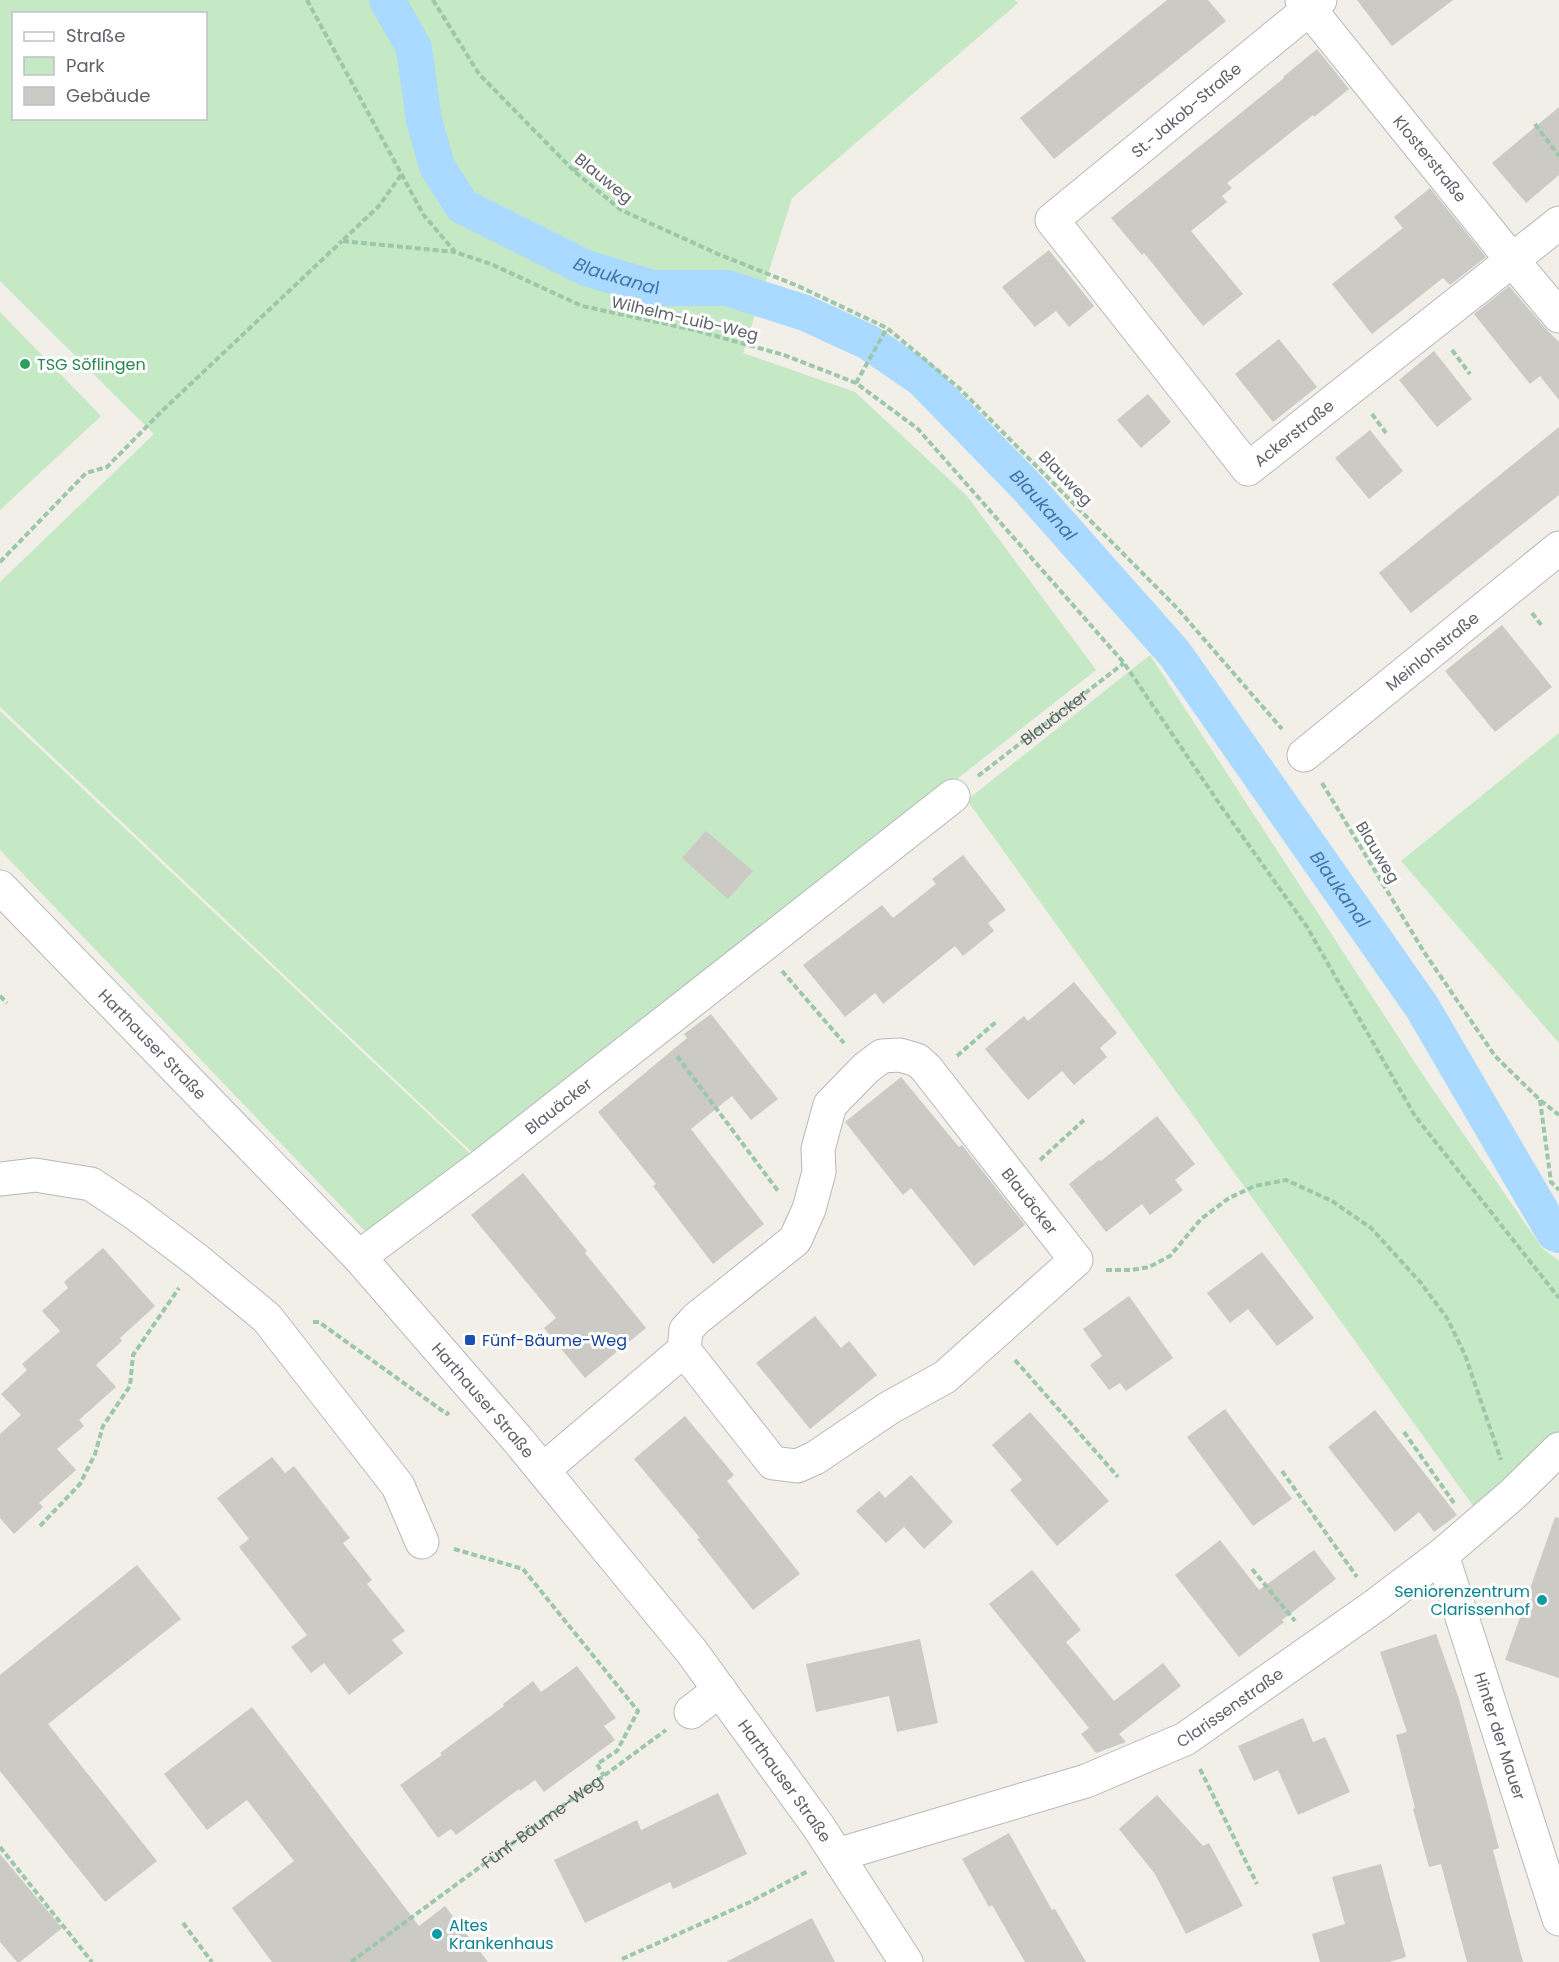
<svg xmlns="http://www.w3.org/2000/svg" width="1559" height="1962" viewBox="0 0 1559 1962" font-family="Poppins,sans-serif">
  <rect width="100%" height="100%" fill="#f1efe8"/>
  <g fill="#c5e8c5" fill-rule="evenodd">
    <path d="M0,0H1015L1018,3L792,198L743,353L855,392L967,496L1096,670L476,1156L0,707V582L154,434L0,281ZM14,14H206V118H14Z"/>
    <path d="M0,312L101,416L0,510Z"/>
    <path d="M1150,655L1425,1078L1542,1248L1559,1261V1434L1479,1514L967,800Z"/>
    <path d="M0,711L476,1159L375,1229L364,1230L0,850Z"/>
    <path d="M1559,733V1043L1401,861Z"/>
  </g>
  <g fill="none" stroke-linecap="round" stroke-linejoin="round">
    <path stroke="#aadaff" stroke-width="36" id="s1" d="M387,0L414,48L424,120L437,166L462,206L586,268L653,288H727L805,313L868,342L922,379L1028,488L1175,654L1422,1007L1554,1233L1559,1235"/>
  </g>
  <g fill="#cccac5">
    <path d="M1167,0H1208L1226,21L1054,159L1020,118Z"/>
    <path d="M1357,0H1453L1392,46Z"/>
    <path d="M1317,49L1349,89L1314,117L1313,115L1227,183L1232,188L1222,196L1227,202L1191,231L1243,294L1203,326L1144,253L1142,255L1111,218L1284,78L1283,77Z"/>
    <path d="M1559,107V175L1526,203L1492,163Z"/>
    <path d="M1430,188L1486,257L1450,285L1443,278L1372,334L1332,284L1403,228L1394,217Z"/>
    <path d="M1049,250L1094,306L1069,327L1056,311L1035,327L1002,287Z"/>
    <path d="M1509,286L1545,328L1559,342V400L1540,376L1530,384L1474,314Z"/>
    <path d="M1279,339L1317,387L1273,422L1235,374Z"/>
    <path d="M1434,351L1472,399L1437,427L1399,380Z"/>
    <path d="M1148,394L1171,422L1141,448L1117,420Z"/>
    <path d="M1559,427V495L1411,613L1379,573Z"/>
    <path d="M1370,430L1403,471L1369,499L1335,458Z"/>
    <path d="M1502,625L1552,687L1495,732L1445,671Z"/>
    <path d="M706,831L753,871L728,899L682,858Z"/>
    <path d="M963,855L1006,910L988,923L994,931L963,956L955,946L883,1004L875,993L845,1017L803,965L882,905L893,918L936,884L932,879Z"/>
    <path d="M1074,982L1117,1033L1100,1048L1107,1057L1074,1085L1062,1071L1028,1100L985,1049L1024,1016L1028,1021Z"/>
    <path d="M711,1014L778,1099L751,1120L732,1096L691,1129L764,1224L713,1264L653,1186L656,1184L598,1112L687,1038L684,1034Z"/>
    <path d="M901,1077L959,1147L962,1145L1025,1225L974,1266L911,1188L903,1195L845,1122Z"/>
    <path d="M1157,1116L1195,1164L1175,1180L1183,1190L1150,1215L1142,1204L1106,1232L1069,1184L1099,1160L1101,1161Z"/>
    <path d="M523,1173L587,1251L585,1253L646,1328L585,1378L544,1328L556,1318L471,1215Z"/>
    <path d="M103,1248L155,1306L120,1338L122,1341L96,1365L116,1387L79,1420L84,1426L57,1449L76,1470L39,1503L43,1507L14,1534L0,1518V1434L21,1415L1,1394L27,1370L22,1364L60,1331L42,1311L68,1288L64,1282Z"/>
    <path d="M1262,1252L1314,1318L1277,1346L1248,1309L1230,1323L1207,1293Z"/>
    <path d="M1129,1296L1173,1358L1126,1391L1120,1383L1109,1390L1090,1365L1102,1356L1083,1329Z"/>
    <path d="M815,1316L841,1348L849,1341L877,1375L810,1429L756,1363Z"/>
    <path d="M1225,1409L1292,1499L1253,1526L1187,1437Z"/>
    <path d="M1375,1410L1457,1515L1434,1532L1419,1512L1395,1532L1328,1447Z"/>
    <path d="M1030,1412L1109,1501L1057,1546L1010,1490L1022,1480L992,1445Z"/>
    <path d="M685,1416L734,1475L727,1481L800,1574L753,1610L697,1539L700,1538L634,1459Z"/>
    <path d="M272,1457L285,1473L294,1466L350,1538L343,1543L372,1580L367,1584L405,1631L392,1640L403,1653L349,1695L324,1663L311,1673L291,1647L307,1635L239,1547L249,1539L217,1498Z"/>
    <path d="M911,1475L953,1522L924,1549L904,1527L886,1543L856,1511L879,1491L885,1498Z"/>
    <path d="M1555,1517L1559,1518V1678L1505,1660Z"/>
    <path d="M1220,1540L1259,1590L1314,1550L1336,1579L1282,1620L1284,1622L1239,1657L1175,1575Z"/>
    <path d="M137,1565L181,1619L48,1724L157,1861L105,1902L0,1771V1675Z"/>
    <path d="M1032,1570L1081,1630L1066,1642L1114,1701L1163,1663L1181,1686L1119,1734L1126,1742L1096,1753L1081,1734L1089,1728L989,1604Z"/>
    <path d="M1436,1634L1459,1699L1499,1848L1493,1850L1523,1962H1467L1441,1864L1429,1867L1413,1809L1415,1808L1396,1735L1407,1732L1380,1652Z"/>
    <path d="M920,1639L938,1723L897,1732L889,1696L816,1712L806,1664Z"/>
    <path d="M577,1666L616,1718L604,1726L615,1740L544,1792L535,1780L520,1791L519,1789L456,1835L451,1829L438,1838L400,1785L442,1755L440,1753L504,1706L503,1704L533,1681L541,1692Z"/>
    <path d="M252,1707L419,1926L445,1906L488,1962H272L232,1908L294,1861L247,1800L207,1830L164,1774Z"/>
    <path d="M1303,1718L1313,1742L1325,1737L1350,1792L1298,1815L1278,1770L1254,1781L1238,1746Z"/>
    <path d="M718,1793L747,1854L673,1889L670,1882L585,1923L554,1860L637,1820L641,1830Z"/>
    <path d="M1157,1795L1203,1846L1209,1843L1243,1906L1186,1934L1155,1874L1119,1829Z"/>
    <path d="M1009,1833L1052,1910L1055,1909L1086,1962H1025L992,1905L989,1907L962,1859Z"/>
    <path d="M0,1854L62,1928L20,1962H17L0,1942Z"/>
    <path d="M1381,1864L1406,1957L1389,1962H1320L1312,1934L1345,1924L1332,1877Z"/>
    <path d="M812,1918L835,1962H726Z"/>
  </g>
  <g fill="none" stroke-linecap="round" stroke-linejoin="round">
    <g stroke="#b5b8bc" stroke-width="35">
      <g id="minor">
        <path id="s4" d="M1302,0L1512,260L1559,316"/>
        <path id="s5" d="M1320,0L1052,220L1248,469L1559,223"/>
        <path id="s6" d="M1304,755L1559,548"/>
        <path id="s7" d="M0,887L359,1257L518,1440L692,1652L818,1826L906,1962"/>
        <path d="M0,1179L35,1175L91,1184L136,1214L198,1261L267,1318L398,1486L422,1542"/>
        <path id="s8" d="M359,1257L488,1161L953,796"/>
        <path d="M543,1470L684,1350L773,1463L797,1466L815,1458L889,1408L945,1377L1076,1260L926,1068L917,1060L900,1055L882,1056L866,1068L830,1105L818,1149L819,1172L809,1209L795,1240L696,1319L686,1330L684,1350"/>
        <path id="s9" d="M1442,1555L1559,1919"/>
        <path d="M691,1712L720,1690"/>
        <path id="s10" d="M837,1855L1086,1781L1185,1739L1376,1605L1442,1555L1513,1494L1559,1449"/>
      </g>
    </g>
    <g stroke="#9cc7a9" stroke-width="4" stroke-dasharray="6 3" stroke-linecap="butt">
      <path d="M307,0L423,214L455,252L491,264L582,306L694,330L784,355L856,383L918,429L1124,663L1223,809L1307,927L1415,1116L1559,1298"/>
      <path d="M433,0L479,74L574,171L621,210L718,254L798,286L887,328L959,388L1177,608L1282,729"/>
      <path d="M1535,124L1559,156"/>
      <path d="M574,171L584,163"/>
      <path d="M401,175L378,207L342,241L455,252"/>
      <path d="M1452,350L1470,374"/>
      <path d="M856,383L887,328"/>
      <path d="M1372,414L1386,433"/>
      <path d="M0,562L86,473L107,467L163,410L342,241"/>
      <path d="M1532,613L1542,626"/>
      <path id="s2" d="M978,776L1124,663"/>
      <path d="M1322,783L1424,952L1495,1056L1540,1100L1559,1115"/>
      <path d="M782,971L844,1043"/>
      <path d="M0,996L7,1003"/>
      <path d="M677,1056L778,1191"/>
      <path d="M957,1056L997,1021"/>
      <path d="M1540,1100L1551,1182L1559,1190"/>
      <path d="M1040,1160L1084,1120"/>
      <path d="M1106,1270H1131L1149,1267L1170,1256L1201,1219L1229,1198L1255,1186L1286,1180L1332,1201L1371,1228L1421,1283L1447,1318L1465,1355L1501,1460"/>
      <path d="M313,1322H319L447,1414L449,1412"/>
      <path d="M1015,1360L1118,1477"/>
      <path d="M1404,1432L1454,1503"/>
      <path d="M1282,1471L1357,1577"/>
      <path d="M40,1526L80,1484L95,1454L103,1426L130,1386L133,1355L179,1288"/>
      <path d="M454,1549L523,1569L638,1711L617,1751L597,1764L604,1776"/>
      <path d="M1252,1569L1295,1621"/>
      <path d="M1200,1769L1257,1884"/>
      <path d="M0,1847L92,1962"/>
      <path d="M183,1923L212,1962"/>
      <path d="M622,1959L750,1902L808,1871"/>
      <path id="s3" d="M351,1962L666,1730"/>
    </g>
    <use href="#minor" stroke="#fff" stroke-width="33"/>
  </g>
  <circle fill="#2e9e5b" stroke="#fff" stroke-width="2" cx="25" cy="364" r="6"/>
  <rect fill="#1a4fb4" stroke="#fff" stroke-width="2" x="464" y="1334" width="12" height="12" rx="3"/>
  <g fill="#0f9aa8" stroke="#fff" stroke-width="2">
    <circle cx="1542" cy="1600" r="6"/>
    <circle cx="437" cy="1934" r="6"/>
  </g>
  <g text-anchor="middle" stroke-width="6" stroke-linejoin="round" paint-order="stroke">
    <g font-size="16" fill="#5f6368" stroke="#fff">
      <text transform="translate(1186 110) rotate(-40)" y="6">St.-Jakob-Straße</text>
      <text dy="6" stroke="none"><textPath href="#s4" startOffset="204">Klosterstraße</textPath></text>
      <text transform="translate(604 178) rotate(39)" y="6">Blauweg</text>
      <text transform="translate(685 318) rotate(13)" y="6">Wilhelm-Luib-Weg</text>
      <text dy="6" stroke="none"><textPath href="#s5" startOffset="722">Ackerstraße</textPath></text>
      <text transform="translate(1066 478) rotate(46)" y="6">Blauweg</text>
      <text dy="6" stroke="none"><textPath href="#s6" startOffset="165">Meinlohstraße</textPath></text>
      <text dy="6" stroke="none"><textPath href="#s2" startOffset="96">Blauäcker</textPath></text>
      <text transform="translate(1378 852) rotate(59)" y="6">Blauweg</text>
      <text dy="6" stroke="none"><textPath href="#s7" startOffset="219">Harthauser Straße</textPath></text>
      <text dy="6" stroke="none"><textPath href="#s8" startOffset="250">Blauäcker</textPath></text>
      <text transform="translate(1030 1201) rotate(52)" y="6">Blauäcker</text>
      <text dy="6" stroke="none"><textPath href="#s7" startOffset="705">Harthauser Straße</textPath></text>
      <text dy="6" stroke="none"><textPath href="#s10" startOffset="422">Clarissenstraße</textPath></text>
      <text dy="6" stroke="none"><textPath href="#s9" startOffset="190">Hinter der Mauer</textPath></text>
      <text dy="6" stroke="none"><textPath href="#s7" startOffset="1191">Harthauser Straße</textPath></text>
      <text dy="6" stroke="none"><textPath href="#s3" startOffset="237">Fünf-Bäume-Weg</textPath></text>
    </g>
    <g font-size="16" fill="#27864d" stroke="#fff" text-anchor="start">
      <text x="37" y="370">TSG Söflingen</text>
    </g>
    <g font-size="16" fill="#164399" stroke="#fff" text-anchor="start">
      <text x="482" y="1346">Fünf-Bäume-Weg</text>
    </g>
    <g font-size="16" fill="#0d838f" stroke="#fff" text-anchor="end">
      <text x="1530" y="1597">Seniorenzentrum<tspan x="1530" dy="18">Clarissenhof</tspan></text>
      <text x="449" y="1931" text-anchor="start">Altes<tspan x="449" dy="18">Krankenhaus</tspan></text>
    </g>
    <g font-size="18" font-style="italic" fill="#4174aa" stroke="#fff">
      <text dy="6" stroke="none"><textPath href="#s1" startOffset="393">Blaukanal</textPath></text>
      <text dy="6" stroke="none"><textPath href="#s1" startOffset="897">Blaukanal</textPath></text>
      <text dy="6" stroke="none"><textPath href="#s1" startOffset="1383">Blaukanal</textPath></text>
    </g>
  </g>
  <rect x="12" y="12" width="195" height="108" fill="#ffffff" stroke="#bfc1c3" stroke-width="1.5"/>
  <rect x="24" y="32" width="30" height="9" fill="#ffffff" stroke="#bfc1c3" stroke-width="1.5"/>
  <text x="66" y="42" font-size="18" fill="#5f6368">Straße</text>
  <rect x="24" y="57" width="30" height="18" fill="#c5e8c5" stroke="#bfc1c3" stroke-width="1.5"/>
  <text x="66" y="72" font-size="18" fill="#5f6368">Park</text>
  <rect x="24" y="87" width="30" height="18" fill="#cccac5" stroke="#bfc1c3" stroke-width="1.5"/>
  <text x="66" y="102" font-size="18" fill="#5f6368">Gebäude</text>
</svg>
